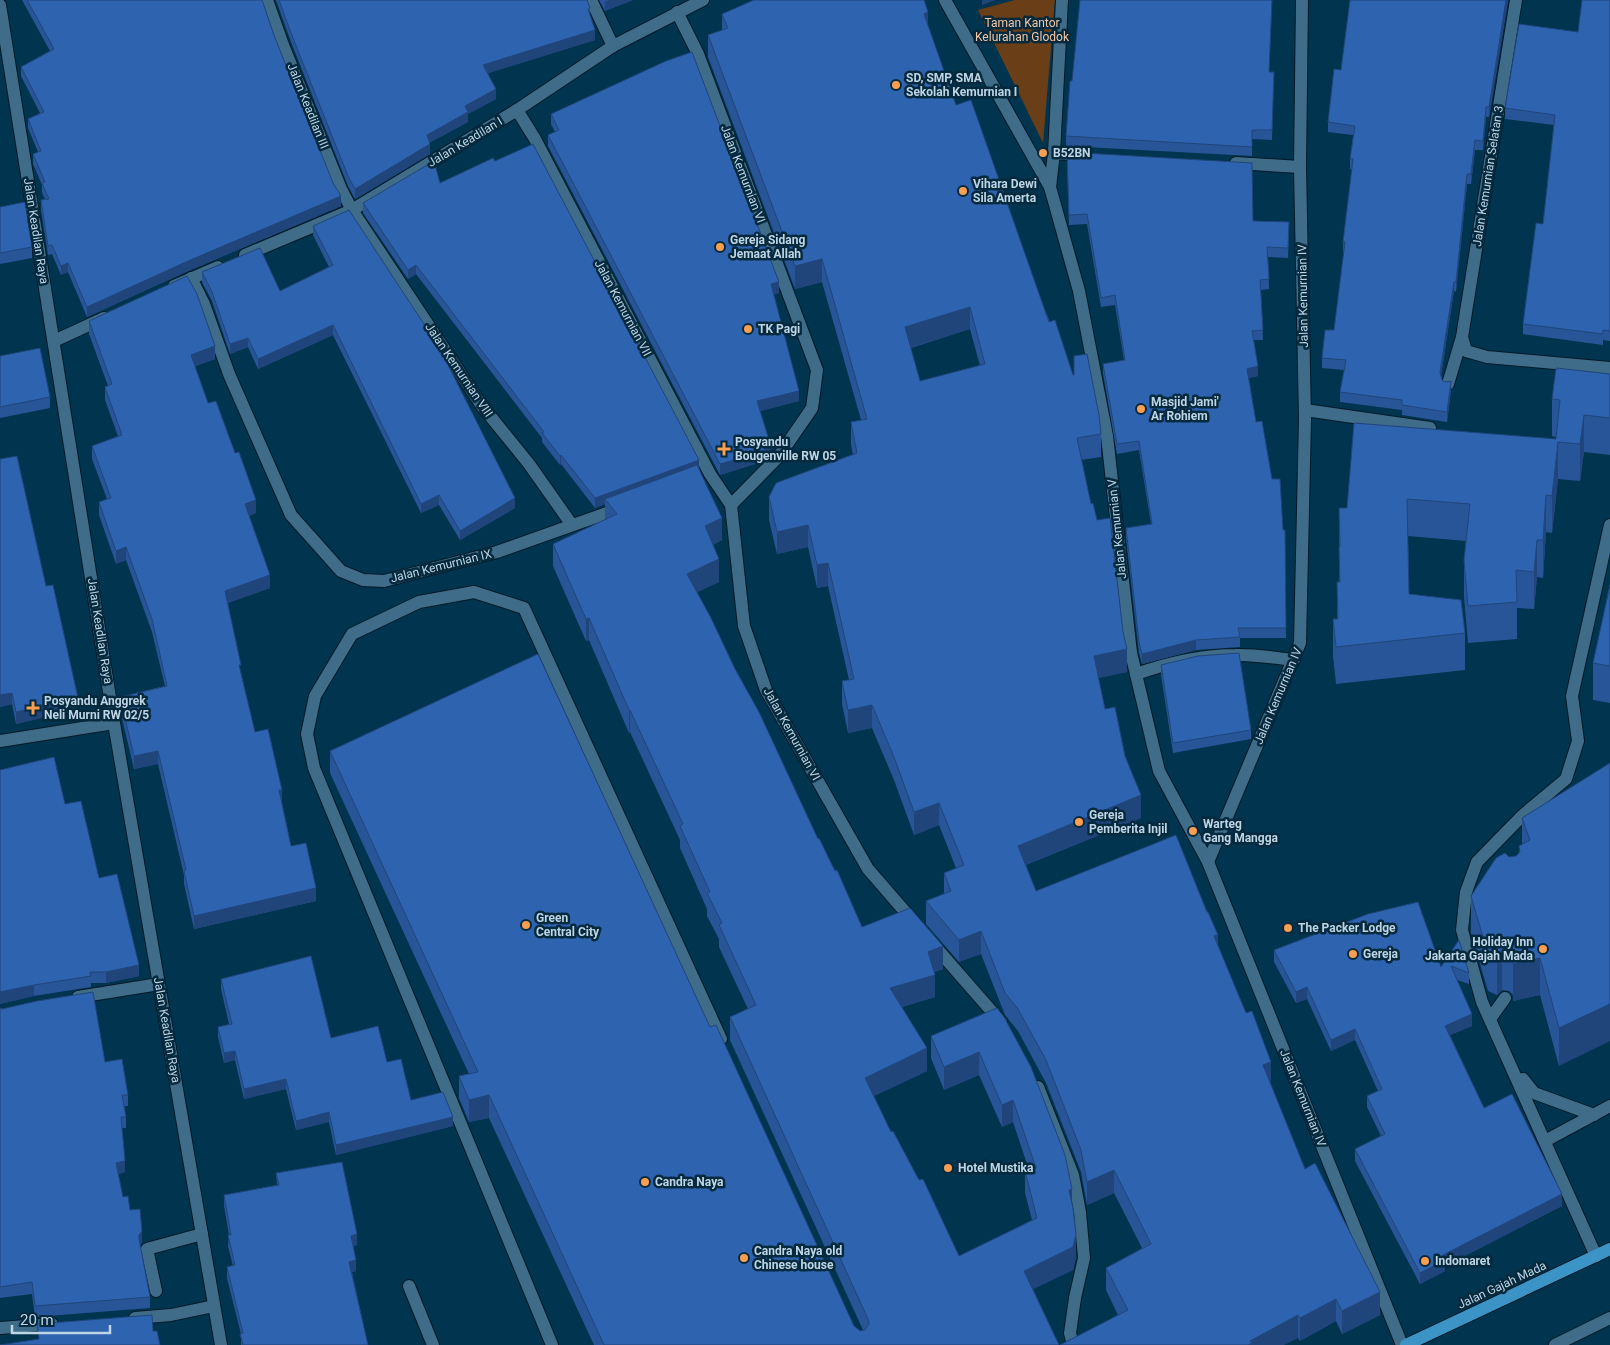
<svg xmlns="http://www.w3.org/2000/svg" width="1610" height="1345" viewBox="0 0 1610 1345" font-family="Roboto,sans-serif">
  <rect width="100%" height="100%" fill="#01344e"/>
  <path fill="#6a3e17" d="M1015,0H1055L1043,143L978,10Z"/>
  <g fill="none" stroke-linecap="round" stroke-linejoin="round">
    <g stroke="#031a28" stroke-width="14">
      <g id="minor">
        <path d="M267,0L283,45L341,189L352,210L482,406L529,464L572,525"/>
        <path d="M591,0L613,46"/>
        <path d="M945,0L1050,187L1079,291L1107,436L1131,653L1159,771L1208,862L1402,1345"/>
        <path d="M1516,0L1462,337L1466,351L1487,357L1610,368"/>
        <path d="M0,5L114,723L221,1345"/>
        <path d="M677,12L698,54L817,370L812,408L779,456L731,505"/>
        <path d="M517,110L535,139L710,474L731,505L744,626L766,690L868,869L914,922"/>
        <path d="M1054,153L1083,155"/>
        <path d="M1236,163L1300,167"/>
        <path d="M1050,187L1054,153L1062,0"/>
        <path d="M245,255L352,210L517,110L613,46L703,0"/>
        <path d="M191,278L204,304L229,374L291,515L341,571L363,580L384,581L497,552L621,508"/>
        <path d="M174,286L218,267"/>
        <path d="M54,341L104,318"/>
        <path d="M1448,384L1462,337"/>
        <path d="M1305,410L1430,428"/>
        <path d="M1136,674C1168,663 1201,655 1235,655C1254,654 1274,658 1294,660"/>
        <path d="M0,741L114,723"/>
        <path d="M1208,862L1300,643L1305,419L1300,167L1302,0"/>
        <path d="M932,943L1001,1022"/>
        <path d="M78,997L159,984"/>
        <path d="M1490,1019L1505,998"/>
        <path d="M1523,1079L1534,1093L1594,1115"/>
        <path d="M1038,1087L1073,1175L1080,1212L1084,1258L1075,1298L1070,1333L1073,1345"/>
        <path d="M1545,1141L1610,1106"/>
        <path d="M1596,1256L1482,1002L1462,930L1466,892L1477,862L1523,815L1566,779L1578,741L1572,696L1610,525"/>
        <path d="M409,1286L433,1345"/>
        <path d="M156,1291L147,1249L202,1234"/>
        <path d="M135,1318L171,1315L214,1306"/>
        <path d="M0,1328L52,1324"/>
        <path d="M552,1345L314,768L307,734L315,696L352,634L419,602L474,592L524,608L721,1039"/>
        <path d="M1555,1345L1610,1318"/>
      </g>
    </g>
    <g stroke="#031a28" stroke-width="14">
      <path id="major" d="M1406,1345L1610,1249"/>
    </g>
    <use href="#minor" stroke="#3f6c88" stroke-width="12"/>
    <use href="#major" stroke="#3c93c5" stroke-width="12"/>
  </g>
  <g fill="#285597" fill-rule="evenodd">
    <path d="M22,0H262L275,38L341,206L188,271L87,317L68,272L61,275L52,254L48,255L41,210V200L45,199L42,193V185L33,164V154L38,152L28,128V119L40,113L21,76V67L50,51Z"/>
    <path d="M276,0H587L595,40L488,73L496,99L468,114V122L429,143L430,154L355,199L348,186L291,42Z"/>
    <path d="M599,0H633L605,11Z"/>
    <path d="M1350,0H1508L1489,117H1486L1483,150H1475L1471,184H1467L1456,292L1454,291L1441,376L1442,380L1451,391L1447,422L1402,415V410L1340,402V392L1344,370L1322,368V358L1334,330L1344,252H1343V242L1352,169H1350V159L1353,135L1328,132V122L1341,70Z"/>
    <path d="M1610,0V341L1603,340V345L1523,334V324L1543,224L1554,125L1505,119V108L1578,32Z"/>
    <path d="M722,14L928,26L956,105L1073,375H1074V356L1101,434V457L1081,460L1127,672L1098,678L1105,709L1125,756L1141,818L1026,865L1036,891L1218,946L1271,1085L1305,1169L1380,1315L1342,1334L1336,1321L1300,1341L1298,1338L1118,1315L1106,1290V1268L1142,1248L1114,1193L1087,1205L1081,1172L1046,1083L1018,1031L1005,1015L981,954L959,962L926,924V901L944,894V873L956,868L939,825L914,835L894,780L872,728L848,733L842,704V681L849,680L828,586L817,588L808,547L777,554L769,520V497L853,455L851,445V422L861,420L822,282L795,289L708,57V35L722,30ZM970,329L980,366L920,381L911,348Z"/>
    <path d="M1269,72H1274L1272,140L1252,139V156L1066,146V136L1072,81Z"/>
    <path d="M551,114L779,293L774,294L799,401L760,411L770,454L761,462L720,475L548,146V135L555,132L551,124Z"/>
    <path d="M495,161L699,467L722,540L713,545L719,582L697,592L818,839L862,927L943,969L934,972L935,997L902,1007L927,1071L874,1096L891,1132L959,1256L1032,1220L1025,1193V1171L1029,1170L1013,1122L1002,1127L979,1075L944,1090L931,1058V1036L997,1008L1072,1201L1076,1257L1073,1270L1033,1289L1059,1345H594L489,1118L469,1122L459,1098V1076L469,1074L330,773V751L710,1027L854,1326L860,1331L863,1330L730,1040V1017L748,1009L719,947V939L707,916V909L680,848V840L630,732L629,733L589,640L586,641L553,566V544L605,520V504L595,508L561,464L560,465L542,442V438L416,274L408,279L363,213V203L440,183Z"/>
    <path d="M1067,162L1289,232L1288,258L1268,257L1269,289L1261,290L1263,340H1254L1258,376L1249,378L1256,422L1272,479L1283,530H1285L1286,638H1240V647L1196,650L1142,664L1139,652L1126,538V528L1151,524L1139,450L1117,454L1103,373V364L1124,360L1115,305L1101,307L1087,224L1069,225Z"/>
    <path d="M0,207L32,247V258L0,264Z"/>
    <path d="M313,226L515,508L460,540L439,505L421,513L333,335L258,369L248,347L230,354L212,301L202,282V272L280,291L329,267L313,235Z"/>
    <path d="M89,321L215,359L195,366L208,403L256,513L249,516L270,588L228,603L241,675L255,732L282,803L291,846L316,901L194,929L184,884V875L158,764L134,769L120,710V697L165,686L152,632L126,560L116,564L99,515V502L107,499L92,459V446L118,436L105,400V387L108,386L89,334Z"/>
    <path d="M0,356L50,397V408L0,418Z"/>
    <path d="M1610,374V455L1584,452L1580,481L1558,479L1552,533L1546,532L1543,578L1537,577L1534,609L1517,608V639L1468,643L1464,597V560L1466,541L1408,536L1409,594L1465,633V670L1336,684L1333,656V619H1337V582H1339V508H1347L1556,439V437L1552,436V399Z"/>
    <path d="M0,459L46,586L78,709L16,724L12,704L0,707Z"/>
    <path d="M1610,585V703L1593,700V663Z"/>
    <path d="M1161,665L1251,730V739L1173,753L1161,675Z"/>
    <path d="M1610,763L1559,1066L1540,995L1513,1001V995L1509,991L1502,990L1497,995L1488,991L1471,933V896L1509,857L1516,856L1519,852L1522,845V818Z"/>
    <path d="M0,770L65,804L99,878L139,976L106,983H91V987L34,996L0,1004Z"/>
    <path d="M1459,940L1469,973V984L1457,980L1472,1026L1450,1035L1484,1108L1562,1206L1445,1266V1271L1420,1284L1355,1161V1149L1381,1136L1367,1107V1096L1378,1091L1355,1040L1331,1051L1307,999L1296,1003L1274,962V950L1441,967Z"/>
    <path d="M221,979L331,1038L387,1062L411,1100L453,1126L336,1155L329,1122L296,1130L286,1089L244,1099L235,1060L224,1063L218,1037V1027L229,1024L221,989Z"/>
    <path d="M0,1008L105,1062L128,1095V1106H124L126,1117V1128H122L125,1172L118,1174L123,1197L130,1210L142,1242L140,1245L150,1297V1308L35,1317L32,1294L0,1298Z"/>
    <path d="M276,1173L357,1245L353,1246L356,1271L352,1272L368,1345H241V1334L227,1278V1267L233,1266L228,1246L229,1235L224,1206V1195L277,1185Z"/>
  </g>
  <g fill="#20457b">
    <path d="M609,0H633L605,11V2Z"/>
    <path d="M982,0H996L982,5Z"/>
    <path d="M1506,0H1508L1489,117V107Z"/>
    <path d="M928,12V34L924,14Z"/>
    <path d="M595,30V40L483,75V65Z"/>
    <path d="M496,89V99L468,114V122L427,144V135L465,106Z"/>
    <path d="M1486,107V117L1483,150V141Z"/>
    <path d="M1475,140V150L1471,184V174Z"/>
    <path d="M430,144V154L355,199V189Z"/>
    <path d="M1467,174V184L1456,292V282Z"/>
    <path d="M341,196V206L188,271L87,317V307L188,261Z"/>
    <path d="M822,259V282L795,289V266Z"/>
    <path d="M68,263V272L61,275V266Z"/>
    <path d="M416,265V274L408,279V270Z"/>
    <path d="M779,282V293L771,295V284Z"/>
    <path d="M1454,282V291L1440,382V372Z"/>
    <path d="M970,307V329L905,349V327Z"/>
    <path d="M333,325V335L258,369V359Z"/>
    <path d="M248,338V347L230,354V344Z"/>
    <path d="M215,346V359L191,368V355Z"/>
    <path d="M1258,366V376L1247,378V369Z"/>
    <path d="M1451,381V391L1447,422V412Z"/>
    <path d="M799,391V401L757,412V401Z"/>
    <path d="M1584,415V452L1580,481V444Z"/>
    <path d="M1558,442V479L1552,533V496Z"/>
    <path d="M770,443V454L761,462L720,475V464Z"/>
    <path d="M561,455V464L560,465V456Z"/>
    <path d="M699,460V470L605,499V504L595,508V498Z"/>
    <path d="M439,495V505L421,513V504Z"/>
    <path d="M1546,495V532L1543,578V540Z"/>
    <path d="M515,498V508L460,540V531Z"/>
    <path d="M256,500V513L245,517V504Z"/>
    <path d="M722,518V540L705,549V526Z"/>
    <path d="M808,525V547L777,554V532Z"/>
    <path d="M1537,540V577L1534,609V572Z"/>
    <path d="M126,547V560L116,564V551Z"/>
    <path d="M719,559V582L687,597V574Z"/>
    <path d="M828,563V586L817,588V565Z"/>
    <path d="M270,575V588L225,604V591Z"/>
    <path d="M589,618V640L586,641V619Z"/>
    <path d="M1196,640V650L1142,664V654Z"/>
    <path d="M1127,649V672L1094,679V656Z"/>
    <path d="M12,693V704L0,707V695Z"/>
    <path d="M78,698V709L16,724V712Z"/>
    <path d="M872,705V728L848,733V710Z"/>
    <path d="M629,710H630V732L629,733Z"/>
    <path d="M158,751V764L134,769V756Z"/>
    <path d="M279,790H282V803Z"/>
    <path d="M1141,795V818L1018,868V846Z"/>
    <path d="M939,803V825L914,835V812Z"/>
    <path d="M316,888V901L194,929V916Z"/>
    <path d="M981,931V954L959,962V940Z"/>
    <path d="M1218,935V957L1214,936Z"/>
    <path d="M943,946V969L928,974V952Z"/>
    <path d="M1502,953V990L1497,995V958Z"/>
    <path d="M1540,958V995L1513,1001V964Z"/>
    <path d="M139,965V976L106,983V972Z"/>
    <path d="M935,975V997L890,1010V988Z"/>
    <path d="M34,985V996L0,1004V992Z"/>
    <path d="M1307,987V999L1296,1003V992Z"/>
    <path d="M1610,1004V1041L1559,1066V1028Z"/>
    <path d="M1472,1014V1026L1445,1037V1026Z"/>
    <path d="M1355,1029V1040L1331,1051V1040Z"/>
    <path d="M927,1048V1071L865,1100V1078Z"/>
    <path d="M235,1051V1060L224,1063V1053Z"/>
    <path d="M979,1052V1075L944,1090V1067Z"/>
    <path d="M1271,1062V1085L1263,1065Z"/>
    <path d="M286,1079V1089L244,1099V1089Z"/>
    <path d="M489,1095V1118L469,1122V1100Z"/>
    <path d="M1013,1100V1122L1002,1127V1105Z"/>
    <path d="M329,1112V1122L296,1130V1121Z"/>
    <path d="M453,1117V1126L336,1155V1145Z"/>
    <path d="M125,1161V1172L116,1175V1163Z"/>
    <path d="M1114,1170V1193L1087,1205V1182Z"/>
    <path d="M1072,1189V1212L1069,1190Z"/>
    <path d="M1562,1194V1206L1445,1266V1271L1420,1284V1273L1443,1255Z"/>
    <path d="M142,1231V1242L139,1246V1235Z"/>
    <path d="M357,1234V1245L351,1246V1236Z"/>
    <path d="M1076,1235V1257L1073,1270L1024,1293V1271Z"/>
    <path d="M356,1260V1271L349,1273V1262Z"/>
    <path d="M1380,1292V1315L1342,1334V1311Z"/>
    <path d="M1336,1299V1321L1300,1341V1318Z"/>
    <path d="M1298,1315V1338L1284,1345H1248L1250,1341Z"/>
  </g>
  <g fill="#2e63b0" stroke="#20457b" fill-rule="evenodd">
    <path d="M27,0H262L275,38L333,183L341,196L188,261L87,307L68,263L61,266L52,245L48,246L41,200L49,199L42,183L45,182L33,154L41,151L28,119L44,112L21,67L54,49Z"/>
    <path d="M279,0H587L590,8L588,9L595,30L483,65L496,89L465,106L468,112L427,135L430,144L355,189L348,176L291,33Z"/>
    <path d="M754,0H924L928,12L924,14L956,105L971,100L1049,322L1055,320L1073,375H1074V356L1087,354L1099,415L1101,434L1077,438L1091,504L1093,503L1097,520L1110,518L1123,632L1127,649L1094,656L1105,709L1115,707L1125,756L1141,795L1018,846L1036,891L1176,835L1207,912H1208L1218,935L1214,936L1246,1013L1252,1011L1271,1062L1263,1065L1305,1169L1315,1163L1380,1292L1342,1311L1336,1299L1300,1318L1298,1315L1250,1341L1252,1343L1248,1345H1060L1128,1310L1106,1268L1151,1244L1114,1170L1087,1182L1081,1150L1046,1060L1018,1009L1005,993L981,931L959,940L926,901L951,891L944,873L964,865L939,803L914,812L894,757L872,705L848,710L842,681L854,679L828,563L817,565L808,525L777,532L769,497L776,483L857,453L851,422L867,419L822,259L795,266L708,35L728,28L722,14ZM970,307L985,364L920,381L905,327Z"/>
    <path d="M1080,0H1272L1269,72H1274L1272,130H1252V147L1066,136L1070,81H1072Z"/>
    <path d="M1350,0H1506L1489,107H1486L1483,141L1475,140L1471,174H1467L1456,282H1454L1440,372L1442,380L1446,382L1451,381L1447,412L1402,405V400L1340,392L1346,360L1322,358L1325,330H1334L1345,242H1343L1353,159H1350L1355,126L1328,122L1334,69L1341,70Z"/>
    <path d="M1582,0H1610V331L1603,330V334L1523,324L1536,223L1543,224L1555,115L1505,108L1519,24L1578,32Z"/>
    <path d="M692,52L779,282L771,284L799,391L757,401L770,443L761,452L720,464L548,135L559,130L551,114L666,61Z"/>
    <path d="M533,144L699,460L595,498L561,455L560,456L542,433L544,432L416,265L408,270L363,203L434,161L440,183L493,158L495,161Z"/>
    <path d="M1067,152L1252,163L1253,221L1289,222L1288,248L1267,247L1269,279L1260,280L1263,330L1252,331L1258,366L1247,369L1256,422L1262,421L1272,479H1280L1283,530H1285L1286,628H1238L1240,637L1196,640L1142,654L1139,642L1126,528L1152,524L1139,441L1117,444L1103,364L1125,360L1115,295L1101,298L1087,214L1069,215Z"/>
    <path d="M25,202L32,247L0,253V207Z"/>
    <path d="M349,210L439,347L515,498L460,531L439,495L421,504L333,325L258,359L248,338L230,344L212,292L202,272L260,248L280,291L333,265L313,226Z"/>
    <path d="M187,276L197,294L215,346L191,355L208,403L216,401L235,453L239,452L256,500L245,504L270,575L225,591L241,665H239L255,732L268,729L282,790H279L291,846L306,843L316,888L194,916L184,871L186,870L158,751L134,756L120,697L167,686L152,619L126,547L116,551L99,502L111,498L92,446L122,435L105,387L112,384L89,321Z"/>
    <path d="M40,348L50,397L0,407V356Z"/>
    <path d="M1556,368L1610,374V418L1584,415L1580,444L1558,442L1552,496L1546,495L1543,540H1537L1534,572L1516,570L1517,602L1468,606L1464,560L1470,504L1407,499L1409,594L1461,600L1465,633L1336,647L1333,619H1338L1337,582H1340L1339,547H1340L1339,508H1347L1354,423L1556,439L1560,400L1552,399Z"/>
    <path d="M17,456L46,586L53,585L78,698L16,712L12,693L0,695V459Z"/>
    <path d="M697,465L722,518L705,526L719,559L687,574L711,618L735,669L759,712L818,839L819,838L835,871L837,870L862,927L910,908L943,946L928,952L935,975L890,988L927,1048L865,1078L891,1132L893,1131L919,1180L923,1179L959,1256L1037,1218L1025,1171L1036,1168L1013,1100L1002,1105L979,1052L944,1067L931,1036L997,1008L1004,1017L1031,1067L1065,1155L1072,1189L1069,1190L1073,1208L1076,1235L1073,1247L1024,1271L1059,1345H604L489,1095L469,1100L459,1076L478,1072L330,751L538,654L710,1027L716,1025L854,1326L860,1331L865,1330L869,1324L868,1319L730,1017L756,1005L719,925L722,923L707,893L710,892L680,826L683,824L630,710H629L589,618L586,619L553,544L617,514L605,499Z"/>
    <path d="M1610,585V666L1593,663Z"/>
    <path d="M1239,653L1251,730L1173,743L1161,665L1198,656Z"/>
    <path d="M54,757L65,804L81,801L99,878L117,874L139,965L106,972H90L91,976L34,985L0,992V770Z"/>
    <path d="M1610,763V1004L1559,1028L1540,958L1513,964V958L1509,954L1502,953L1497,958L1488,954L1471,896L1496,858L1505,853L1509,857L1516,856L1520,852L1519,846L1530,840L1522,818Z"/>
    <path d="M1418,902L1441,967L1459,940L1469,973L1451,966L1472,1014L1445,1026L1484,1108L1512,1094L1562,1194L1443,1255L1445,1260L1420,1273L1355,1149L1385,1134L1367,1096L1382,1089L1355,1029L1331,1040L1307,987L1296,992L1274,950L1368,914Z"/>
    <path d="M311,956L331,1038L378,1026L387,1062L401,1059L411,1100L443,1092L453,1117L336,1145L329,1112L296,1121L286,1079L244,1089L235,1051L224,1053L218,1027L232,1024L221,979Z"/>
    <path d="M93,992L105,1062L122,1059L128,1095H122L126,1117H121L125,1161L116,1163L123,1197L128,1196L130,1210L140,1209L142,1231L139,1235V1239L150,1297L35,1306L32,1282L0,1287V1008L2,1009L37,1001Z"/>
    <path d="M342,1162L357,1234L351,1236L356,1260L349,1262L368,1345H243L240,1334L243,1333L227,1267L235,1265L228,1235H231L224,1195L279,1185L276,1173Z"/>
    <path d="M152,1315L153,1331H157L160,1345H0L39,1339L37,1324Z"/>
  </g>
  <g fill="#fb9e50" stroke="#05293d" stroke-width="2">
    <circle cx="896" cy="85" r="5"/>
    <circle cx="1043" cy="153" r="5"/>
    <circle cx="963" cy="191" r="5"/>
    <circle cx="720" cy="247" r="5"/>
    <circle cx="748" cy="329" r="5"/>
    <circle cx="1141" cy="409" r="5"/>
    <path d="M721.5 441.5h5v5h5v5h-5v5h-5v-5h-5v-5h5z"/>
    <path d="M30.5 700.5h5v5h5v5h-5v5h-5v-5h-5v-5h5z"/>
    <circle cx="1079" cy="822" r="5"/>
    <circle cx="1193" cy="831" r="5"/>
    <circle cx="526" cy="925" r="5"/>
    <circle cx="1288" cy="928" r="5"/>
    <circle cx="1543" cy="949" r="5"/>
    <circle cx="1353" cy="954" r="5"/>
    <circle cx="948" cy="1168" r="5"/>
    <circle cx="645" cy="1182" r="5"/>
    <circle cx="744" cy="1258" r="5"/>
    <circle cx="1425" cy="1261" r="5"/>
  </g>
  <g text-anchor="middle" stroke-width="5" stroke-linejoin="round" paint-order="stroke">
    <g font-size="12" fill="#f3c7a6" stroke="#05293d">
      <text x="1022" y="27">Taman Kantor<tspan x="1022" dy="14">Kelurahan Glodok</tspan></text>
    </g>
    <g font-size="12" font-weight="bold" fill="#bed5e5" stroke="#05293d" text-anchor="start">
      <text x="906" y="82">SD, SMP, SMA<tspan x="906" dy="14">Sekolah Kemurnian I</tspan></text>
      <text x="1053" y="157">B52BN</text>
      <text x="973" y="188">Vihara Dewi<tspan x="973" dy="14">Sila Amerta</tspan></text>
      <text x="730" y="244">Gereja Sidang<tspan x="730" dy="14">Jemaat Allah</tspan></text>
      <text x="758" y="333">TK Pagi</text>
      <text x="1151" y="406">Masjid Jami'<tspan x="1151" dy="14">Ar Rohiem</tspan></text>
      <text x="735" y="446">Posyandu<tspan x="735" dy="14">Bougenville RW 05</tspan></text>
      <text x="44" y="705">Posyandu Anggrek<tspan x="44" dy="14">Neli Murni RW 02/5</tspan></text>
      <text x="1089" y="819">Gereja<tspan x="1089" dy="14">Pemberita Injil</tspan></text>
      <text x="1203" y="828">Warteg<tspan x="1203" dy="14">Gang Mangga</tspan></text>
      <text x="536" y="922">Green<tspan x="536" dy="14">Central City</tspan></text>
      <text x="1298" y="932">The Packer Lodge</text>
      <text x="1533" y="946" text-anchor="end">Holiday Inn<tspan x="1533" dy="14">Jakarta Gajah Mada</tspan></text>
      <text x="1363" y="958">Gereja</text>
      <text x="958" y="1172">Hotel Mustika</text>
      <text x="655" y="1186">Candra Naya</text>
      <text x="754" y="1255">Candra Naya old<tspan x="754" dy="14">Chinese house</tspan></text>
      <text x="1435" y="1265">Indomaret</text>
    </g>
    <g font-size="12" fill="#bed5e5" stroke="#05293d">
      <text transform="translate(308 106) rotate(68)" y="4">Jalan Keadilan III</text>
      <text transform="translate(465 142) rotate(-31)" y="4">Jalan Keadilan I</text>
      <text transform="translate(743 174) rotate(69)" y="4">Jalan Kemurnian VI</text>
      <text transform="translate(1488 176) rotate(-81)" y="4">Jalan Kemurnian Selatan 3</text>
      <text transform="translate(36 231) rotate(81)" y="4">Jalan Keadilan Raya</text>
      <text transform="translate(1303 296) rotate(-91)" y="4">Jalan Kemurnian IV</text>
      <text transform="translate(623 308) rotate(62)" y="4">Jalan Kemurnian VII</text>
      <text transform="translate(459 370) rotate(56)" y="4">Jalan Kemurnian VIII</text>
      <text transform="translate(1117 529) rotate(-96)" y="4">Jalan Kemurnian V</text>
      <text transform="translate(441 566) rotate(-14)" y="4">Jalan Kemurnian IX</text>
      <text transform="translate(100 631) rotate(81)" y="4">Jalan Keadilan Raya</text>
      <text transform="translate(1278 696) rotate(-67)" y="4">Jalan Kemurnian IV</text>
      <text transform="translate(792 734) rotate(61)" y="4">Jalan Kemurnian VI</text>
      <text transform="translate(167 1030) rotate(80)" y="4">Jalan Keadilan Raya</text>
      <text transform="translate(1303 1098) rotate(68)" y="4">Jalan Kemurnian IV</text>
      <text transform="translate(1502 1285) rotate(-25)" y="4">Jalan Gajah Mada</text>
    </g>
  </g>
  <path d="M12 1325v8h98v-8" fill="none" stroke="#bed5e5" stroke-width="2.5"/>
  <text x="20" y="1325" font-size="15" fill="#bed5e5" stroke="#05293d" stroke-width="4" paint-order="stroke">20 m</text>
</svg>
